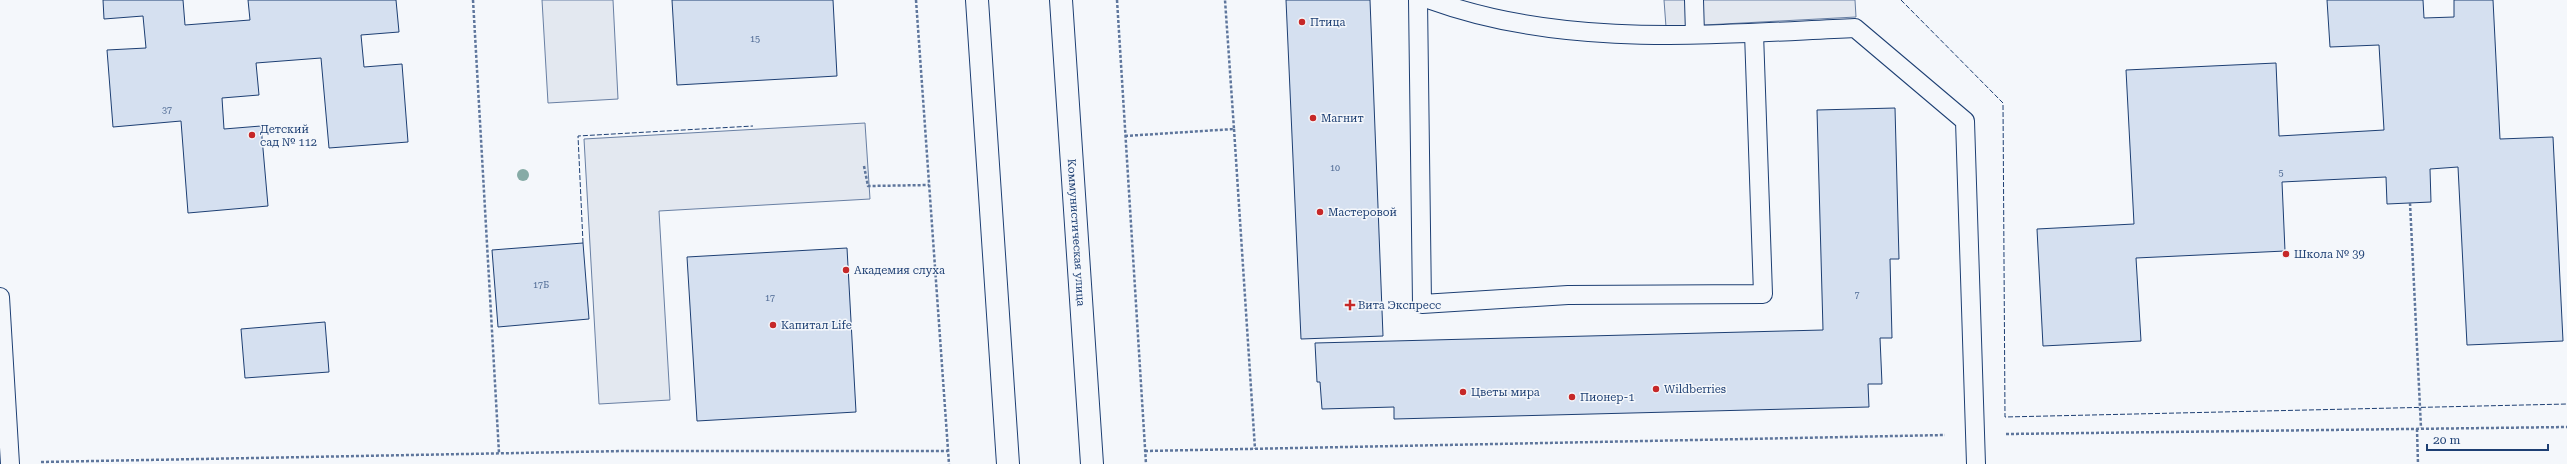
<svg xmlns="http://www.w3.org/2000/svg" width="2567" height="464" viewBox="0 0 2567 464" font-family="'Roboto Serif',serif">
  <rect width="100%" height="100%" fill="#f4f7fb"/>
  <g fill="#e3e8f0" stroke="#687fa3">
    <path d="M542,0H613L618,99L548,103Z"/>
    <path d="M1664,0H1855L1856,17L1666,27Z"/>
    <path d="M865,123L870,199L659,211L670,400L599,404L584,139Z"/>
  </g>
  <g fill="#d5e0f0" stroke="#1d3f73">
    <path d="M103,0H183L185,25L250,20L248,0H396L399,32L361,35L364,67L402,64L408,142L329,148L321,58L256,63L259,95L222,98L224,129L261,126L268,206L188,213L181,121L113,127L107,50L146,48L143,16L104,19Z"/>
    <path d="M672,0H833L837,76L677,85Z"/>
    <path d="M1286,0H1370L1383,336L1301,339Z"/>
    <path d="M2327,0H2423L2424,18L2454,17V0H2493L2500,139L2553,137L2563,341L2467,345L2458,167L2430,169L2431,202L2387,204L2386,177L2282,182L2285,251L2136,258L2141,341L2043,346L2037,229L2134,224L2126,70L2276,63L2279,136L2384,130L2379,45L2330,47Z"/>
    <path d="M1895,108L1899,259H1890L1892,338H1880L1882,384H1868L1869,407L1394,419V407L1322,409L1320,382H1317L1315,343L1823,330L1817,110Z"/>
    <path d="M583,243L589,319L498,327L492,250Z"/>
    <path d="M847,248L856,412L697,421L687,257Z"/>
    <path d="M325,322L329,372L245,378L241,329Z"/>
  </g>
  <g fill="none" stroke-linecap="round" stroke-linejoin="round">
    <g stroke="#1d3f73" stroke-width="20">
      <g id="service">
        <path d="M1418,0L1422,304L1568,295L1763,294L1754,33"/>
        <path d="M1431,0C1566,49 1714,34 1855,28L1965,121L1976,464"/>
        <path d="M1694,0L1695,34"/>
        <path d="M0,297L10,464"/>
      </g>
    </g>
    <g stroke="#1d3f73" stroke-width="24">
      <g id="primary">
        <path d="M977,0L1008,464"/>
        <path id="s1" d="M1061,0L1092,464"/>
      </g>
    </g>
    <g stroke="#5e769c" stroke-width="2.5" stroke-dasharray="3 2" stroke-linecap="butt">
      <path d="M473,0L499,453"/>
      <path d="M916,0L949,464"/>
      <path d="M1117,0L1146,464"/>
      <path d="M1234,129L1255,449"/>
      <path d="M1125,136L1234,129L1225,0"/>
      <path d="M864,166L868,186L929,185"/>
      <path d="M2410,203L2421,428"/>
      <path d="M2417,429L2418,464"/>
      <path d="M2006,434L2567,427"/>
      <path d="M1145,451L1945,435"/>
      <path d="M41,462L624,451H948"/>
    </g>
    <use href="#service" stroke="#f4f7fb" stroke-width="18"/>
    <use href="#primary" stroke="#f4f7fb" stroke-width="22"/>
    <g stroke="#1d3f73" stroke-width="1" stroke-dasharray="5 2" stroke-linecap="butt">
      <path d="M1901,0L2003,103L2005,417L2567,404"/>
      <path d="M583,243L578,136L753,126"/>
    </g>
  </g>
  <circle fill="#86aba6" cx="523" cy="175" r="6"/>
  <g fill="#c62828" stroke="#f4f7fb" stroke-width="1.5">
    <circle cx="1302" cy="22" r="4"/>
    <circle cx="1313" cy="118" r="4"/>
    <circle cx="252" cy="135" r="4"/>
    <circle cx="1320" cy="212" r="4"/>
    <circle cx="2286" cy="254" r="4"/>
    <circle cx="846" cy="270" r="4"/>
    <path d="M1348 299h4v4h4v4h-4v4h-4v-4h-4v-4h4z"/>
    <circle cx="773" cy="325" r="4"/>
    <circle cx="1656" cy="389" r="4"/>
    <circle cx="1463" cy="392" r="4"/>
    <circle cx="1572" cy="397" r="4"/>
  </g>
  <g text-anchor="middle" stroke-width="3" stroke-linejoin="round" paint-order="stroke">
    <g font-size="9" fill="#4b6792">
      <text x="755" y="42">15</text>
      <text x="167" y="113">37</text>
      <text x="1335" y="171">10</text>
      <text x="2281" y="176">5</text>
      <text x="541" y="288">17Б</text>
      <text x="1857" y="298">7</text>
      <text x="770" y="301">17</text>
    </g>
    <g font-size="11" fill="#1d3f73" stroke="#f4f7fb" text-anchor="start">
      <text x="1310" y="26">Птица</text>
      <text x="1321" y="122">Магнит</text>
      <text x="260" y="133">Детский<tspan x="260" dy="13">сад № 112</tspan></text>
      <text x="1328" y="216">Мастеровой</text>
      <text x="2294" y="258">Школа № 39</text>
      <text x="854" y="274">Академия слуха</text>
      <text x="1358" y="309">Вита Экспресс</text>
      <text x="781" y="329">Капитал Life</text>
      <text x="1664" y="393">Wildberries</text>
      <text x="1471" y="396">Цветы мира</text>
      <text x="1580" y="401">Пионер-1</text>
    </g>
    <g font-size="11" fill="#1d3f73" stroke="#f4f7fb">
      <text dy="4" stroke="none"><textPath href="#s1" startOffset="233">Коммунистическая улица</textPath></text>
    </g>
  </g>
  <path d="M2427 444v6h121v-6" fill="none" stroke="#1d3f73" stroke-width="2"/>
  <text x="2433" y="444" font-size="12" fill="#1d3f73" stroke="#f4f7fb" stroke-width="3" paint-order="stroke">20 m</text>
</svg>
